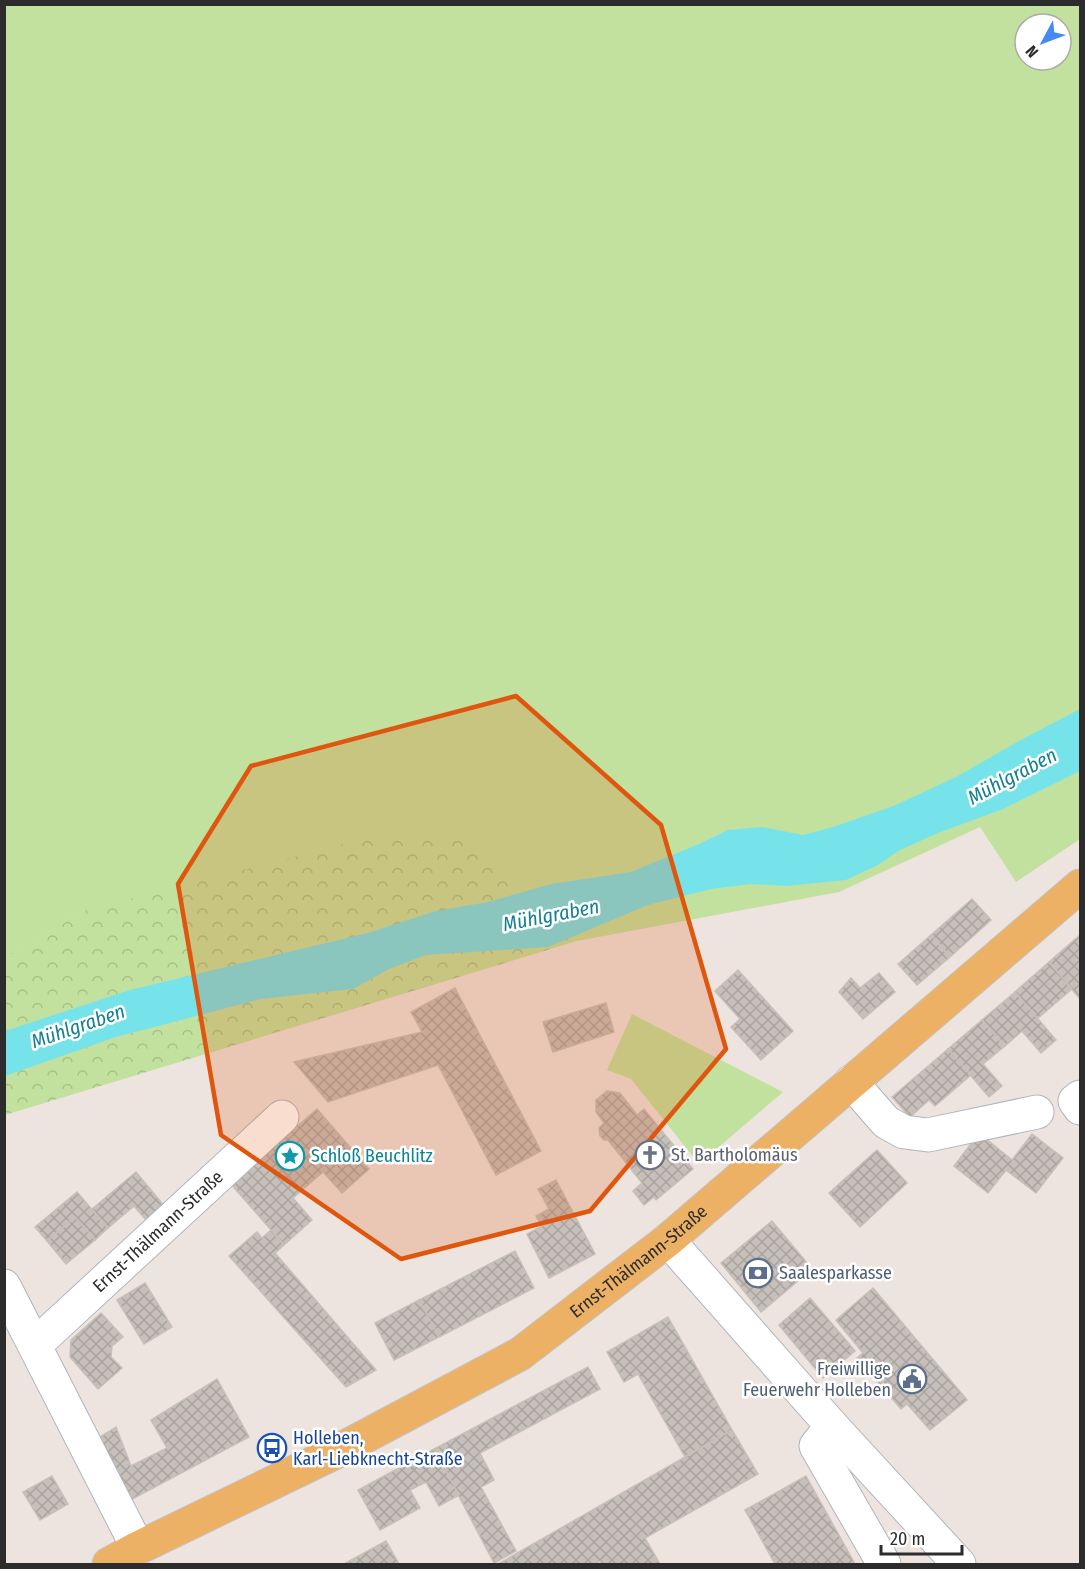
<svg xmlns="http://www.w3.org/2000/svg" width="1085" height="1569" viewBox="0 0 1085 1569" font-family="'Fira Sans Condensed',sans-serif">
  <defs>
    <pattern id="forest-crowns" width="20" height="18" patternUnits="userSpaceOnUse" patternTransform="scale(1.5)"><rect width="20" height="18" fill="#c2e19e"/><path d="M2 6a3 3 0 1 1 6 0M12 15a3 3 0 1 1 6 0" fill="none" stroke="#a7c188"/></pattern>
    <pattern id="building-cross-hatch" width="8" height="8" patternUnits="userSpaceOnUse" patternTransform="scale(1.5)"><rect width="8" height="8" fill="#c6bfba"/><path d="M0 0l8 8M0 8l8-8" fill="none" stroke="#aaa4a0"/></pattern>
  </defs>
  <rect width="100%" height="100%" fill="#ede4df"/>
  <g fill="#c2e19e" fill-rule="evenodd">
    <path d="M4,5H1080V839L1016,882L980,827L839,892L577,941L477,844L83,911L5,958ZM1025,24H1061V60H1025Z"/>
    <path d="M632,1014L783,1092L699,1164L631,1079L607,1070Z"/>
  </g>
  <path fill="url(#forest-crowns)" d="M399,830L477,844L577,941L5,1115L4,958L83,911Z"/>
  <path fill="#76e3ea" d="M1080,709V771L1003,809L938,833L898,851L878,865L846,880L787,886L751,884L711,889L648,905L548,947L426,955L389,969L353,989L261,999L116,1037L5,1076V1031L130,990L368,933L436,911L488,902L551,884L631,872L699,844L728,830L763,827L803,835L833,827L896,805L956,777L1019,741Z"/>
  <g fill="url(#building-cross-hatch)" stroke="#c8bfb8" stroke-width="1.5">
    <path d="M972,899L991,920L950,957L931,935Z"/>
    <path d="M931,935L950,957L917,985L898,964Z"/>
    <path d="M1080,935V999L1049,962Z"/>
    <path d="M1049,962L1072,989L1037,1019L1015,992Z"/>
    <path d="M738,970L793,1031L761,1060L731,1027L740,1019L715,991Z"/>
    <path d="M879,973L895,992L863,1019L839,992L851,978L860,988Z"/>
    <path d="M455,988L541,1151L496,1175L438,1065L328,1102L294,1062L422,1032L411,1012Z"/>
    <path d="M1015,992L1056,1040L1041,1053L1022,1031L1005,1046L982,1020Z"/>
    <path d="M606,1003L614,1032L553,1052L543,1022Z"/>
    <path d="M982,1020L1005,1046L983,1064L1002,1086L989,1097L948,1049Z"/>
    <path d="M948,1049L971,1075L935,1106L929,1100L910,1117L892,1097Z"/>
    <path d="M607,1091L620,1093L637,1115L644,1109L693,1169L656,1200L654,1197L644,1205L633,1191L642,1183L608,1140H604L600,1136L599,1128L604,1123L596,1112V1100Z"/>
    <path d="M317,1109L369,1169L342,1193L323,1172L293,1198L312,1220L284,1245L231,1184Z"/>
    <path d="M979,1133L1012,1160L1032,1134L1063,1158L1036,1193L1006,1170L988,1193L954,1166Z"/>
    <path d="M877,1150L907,1183L860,1227L829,1193Z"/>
    <path d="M136,1172L170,1213L153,1228L134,1206L108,1228L92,1209Z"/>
    <path d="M556,1180L595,1254L549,1278L527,1234L542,1226L536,1216L549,1209L538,1189Z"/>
    <path d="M77,1192L108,1228L95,1240L75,1217L47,1241L35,1227Z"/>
    <path d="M75,1217L95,1240L66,1264L47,1241Z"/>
    <path d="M772,1221L812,1269L761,1312L721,1263Z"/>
    <path d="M271,1230L284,1245L275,1253L376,1370L346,1387L229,1256L257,1232L262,1238Z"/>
    <path d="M515,1251L534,1288L439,1337L419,1300Z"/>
    <path d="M145,1283L172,1327L144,1344L117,1300Z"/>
    <path d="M873,1288L967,1400L930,1430L907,1404L901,1409L857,1358L863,1353L836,1320Z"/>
    <path d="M810,1298L855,1351L823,1378L779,1325Z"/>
    <path d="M419,1300L439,1337L394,1360L375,1323Z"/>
    <path d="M101,1313L123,1337L112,1346L111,1357L122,1368L98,1389L70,1357L71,1340Z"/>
    <path d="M668,1317L732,1430L685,1457L638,1374L624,1382L607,1352Z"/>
    <path d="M588,1367L600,1389L480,1453L494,1480L481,1487L516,1551L494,1563L434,1449Z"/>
    <path d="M217,1379L249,1437L123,1504L95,1440L116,1427L131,1466L167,1448L151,1420Z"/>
    <path d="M732,1430L758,1474L645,1538L660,1564H602L600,1561L595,1564H502L500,1563Z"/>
    <path d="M434,1449L459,1495L439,1506L426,1482L410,1490L420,1508L380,1530L358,1490Z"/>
    <path d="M52,1476L68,1504L40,1520L23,1492Z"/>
    <path d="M806,1476L855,1564H775L745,1510Z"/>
    <path d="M386,1541L399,1564H344Z"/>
  </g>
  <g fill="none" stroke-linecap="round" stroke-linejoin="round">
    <g stroke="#afb4bc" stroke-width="35">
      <g id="minor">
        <path d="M851,1082L886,1122L904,1132L928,1135L1037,1112"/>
        <path d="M1080,1097L1075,1101L1080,1108"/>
        <path d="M668,1240L832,1426L959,1564"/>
        <path d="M4,1286L138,1548"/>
        <path id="s1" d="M36,1344L282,1117"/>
        <path d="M832,1426L816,1446L884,1564"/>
      </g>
    </g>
    <g stroke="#c4c4c4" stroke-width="35">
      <g id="major">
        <path id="s2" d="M109,1564L138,1548L332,1454L520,1354L668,1240L1080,886"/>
      </g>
    </g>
    <use href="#minor" stroke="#fff" stroke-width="33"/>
    <use href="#major" stroke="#ecb165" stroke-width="33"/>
  </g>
  <path fill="#df570e" fill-opacity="0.2" stroke="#df570e" stroke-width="4.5" stroke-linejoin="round" d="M516,696L661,825L726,1049L590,1211L401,1259L221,1135L178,884L251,766Z"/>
  <defs>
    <g id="church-ring" transform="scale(1.5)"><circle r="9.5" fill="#fff" stroke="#6b7280" stroke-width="1.5"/><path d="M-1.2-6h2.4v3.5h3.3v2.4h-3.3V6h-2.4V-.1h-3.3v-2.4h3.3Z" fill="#6b7280"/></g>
    <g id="sight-ring" transform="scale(1.5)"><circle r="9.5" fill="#fff" stroke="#0f9aa8" stroke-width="1.5"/><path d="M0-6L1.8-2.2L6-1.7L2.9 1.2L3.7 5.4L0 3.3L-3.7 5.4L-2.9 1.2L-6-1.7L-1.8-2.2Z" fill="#0f9aa8"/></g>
    <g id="bank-ring" transform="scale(1.5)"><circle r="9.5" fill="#fff" stroke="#5c6f8a" stroke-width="1.5"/><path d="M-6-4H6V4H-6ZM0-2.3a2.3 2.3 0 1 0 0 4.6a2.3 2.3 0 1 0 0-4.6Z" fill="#5c6f8a"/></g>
    <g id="civic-ring" transform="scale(1.5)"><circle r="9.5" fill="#fff" stroke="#5c6f8a" stroke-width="1.5"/><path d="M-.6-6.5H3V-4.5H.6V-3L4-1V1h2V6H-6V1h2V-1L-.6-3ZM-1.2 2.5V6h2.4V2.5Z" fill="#5c6f8a"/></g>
    <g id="bus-ring" transform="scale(1.5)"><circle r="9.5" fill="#fff" stroke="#1a4fb4" stroke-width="1.5"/><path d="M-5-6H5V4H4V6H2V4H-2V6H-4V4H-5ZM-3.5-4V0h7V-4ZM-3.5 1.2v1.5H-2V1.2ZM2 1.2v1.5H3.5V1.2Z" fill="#1a4fb4"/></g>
  </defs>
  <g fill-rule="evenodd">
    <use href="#church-ring" x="650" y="1155"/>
    <use href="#sight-ring" x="290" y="1156"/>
    <use href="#bank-ring" x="758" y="1273"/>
    <use href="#civic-ring" x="912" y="1379"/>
    <use href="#bus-ring" x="272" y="1448"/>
  </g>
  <g text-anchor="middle" stroke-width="5" stroke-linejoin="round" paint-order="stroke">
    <g font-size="18" fill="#5b616d" stroke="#fff" text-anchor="start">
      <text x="671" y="1161">St. Bartholomäus</text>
    </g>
    <g font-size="18" fill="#0d838f" stroke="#fff" text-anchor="start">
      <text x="311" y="1162">Schloß Beuchlitz</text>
    </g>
    <g font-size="18" fill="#2c2c2c" stroke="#fff">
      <text dy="6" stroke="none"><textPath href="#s1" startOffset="166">Ernst-Thälmann-Straße</textPath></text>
      <text dy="6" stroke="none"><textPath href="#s2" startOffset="612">Ernst-Thälmann-Straße</textPath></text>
    </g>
    <g font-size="18" fill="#4e5e75" stroke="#fff" text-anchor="start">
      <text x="779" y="1279">Saalesparkasse</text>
      <text x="891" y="1375" text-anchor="end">Freiwillige<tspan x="891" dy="21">Feuerwehr Holleben</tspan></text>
    </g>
    <g font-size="18" fill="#164399" stroke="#fff" text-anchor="start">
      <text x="293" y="1444">Holleben,<tspan x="293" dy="21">Karl-Liebknecht-Straße</tspan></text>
    </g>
    <g font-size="20" font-style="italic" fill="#138092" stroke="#fff">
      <text transform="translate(1012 776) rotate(-28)" y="7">Mühlgraben</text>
      <text transform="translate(551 915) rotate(-11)" y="7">Mühlgraben</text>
      <text transform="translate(78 1026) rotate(-19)" y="7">Mühlgraben</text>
    </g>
  </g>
  <rect width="1085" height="1569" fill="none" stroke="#2c2c2c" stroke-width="12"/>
  <g transform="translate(1043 42) rotate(229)"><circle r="28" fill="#ffffff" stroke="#ababab" stroke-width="1.5"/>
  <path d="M0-4.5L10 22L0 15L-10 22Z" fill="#4689f3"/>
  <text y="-9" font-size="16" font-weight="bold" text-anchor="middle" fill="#2c2c2c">N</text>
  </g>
  <path d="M881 1545v9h81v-9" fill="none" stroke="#2c2c2c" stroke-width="3"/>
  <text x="890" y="1545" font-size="18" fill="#2c2c2c" stroke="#ffffff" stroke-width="4.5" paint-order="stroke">20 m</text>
</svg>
